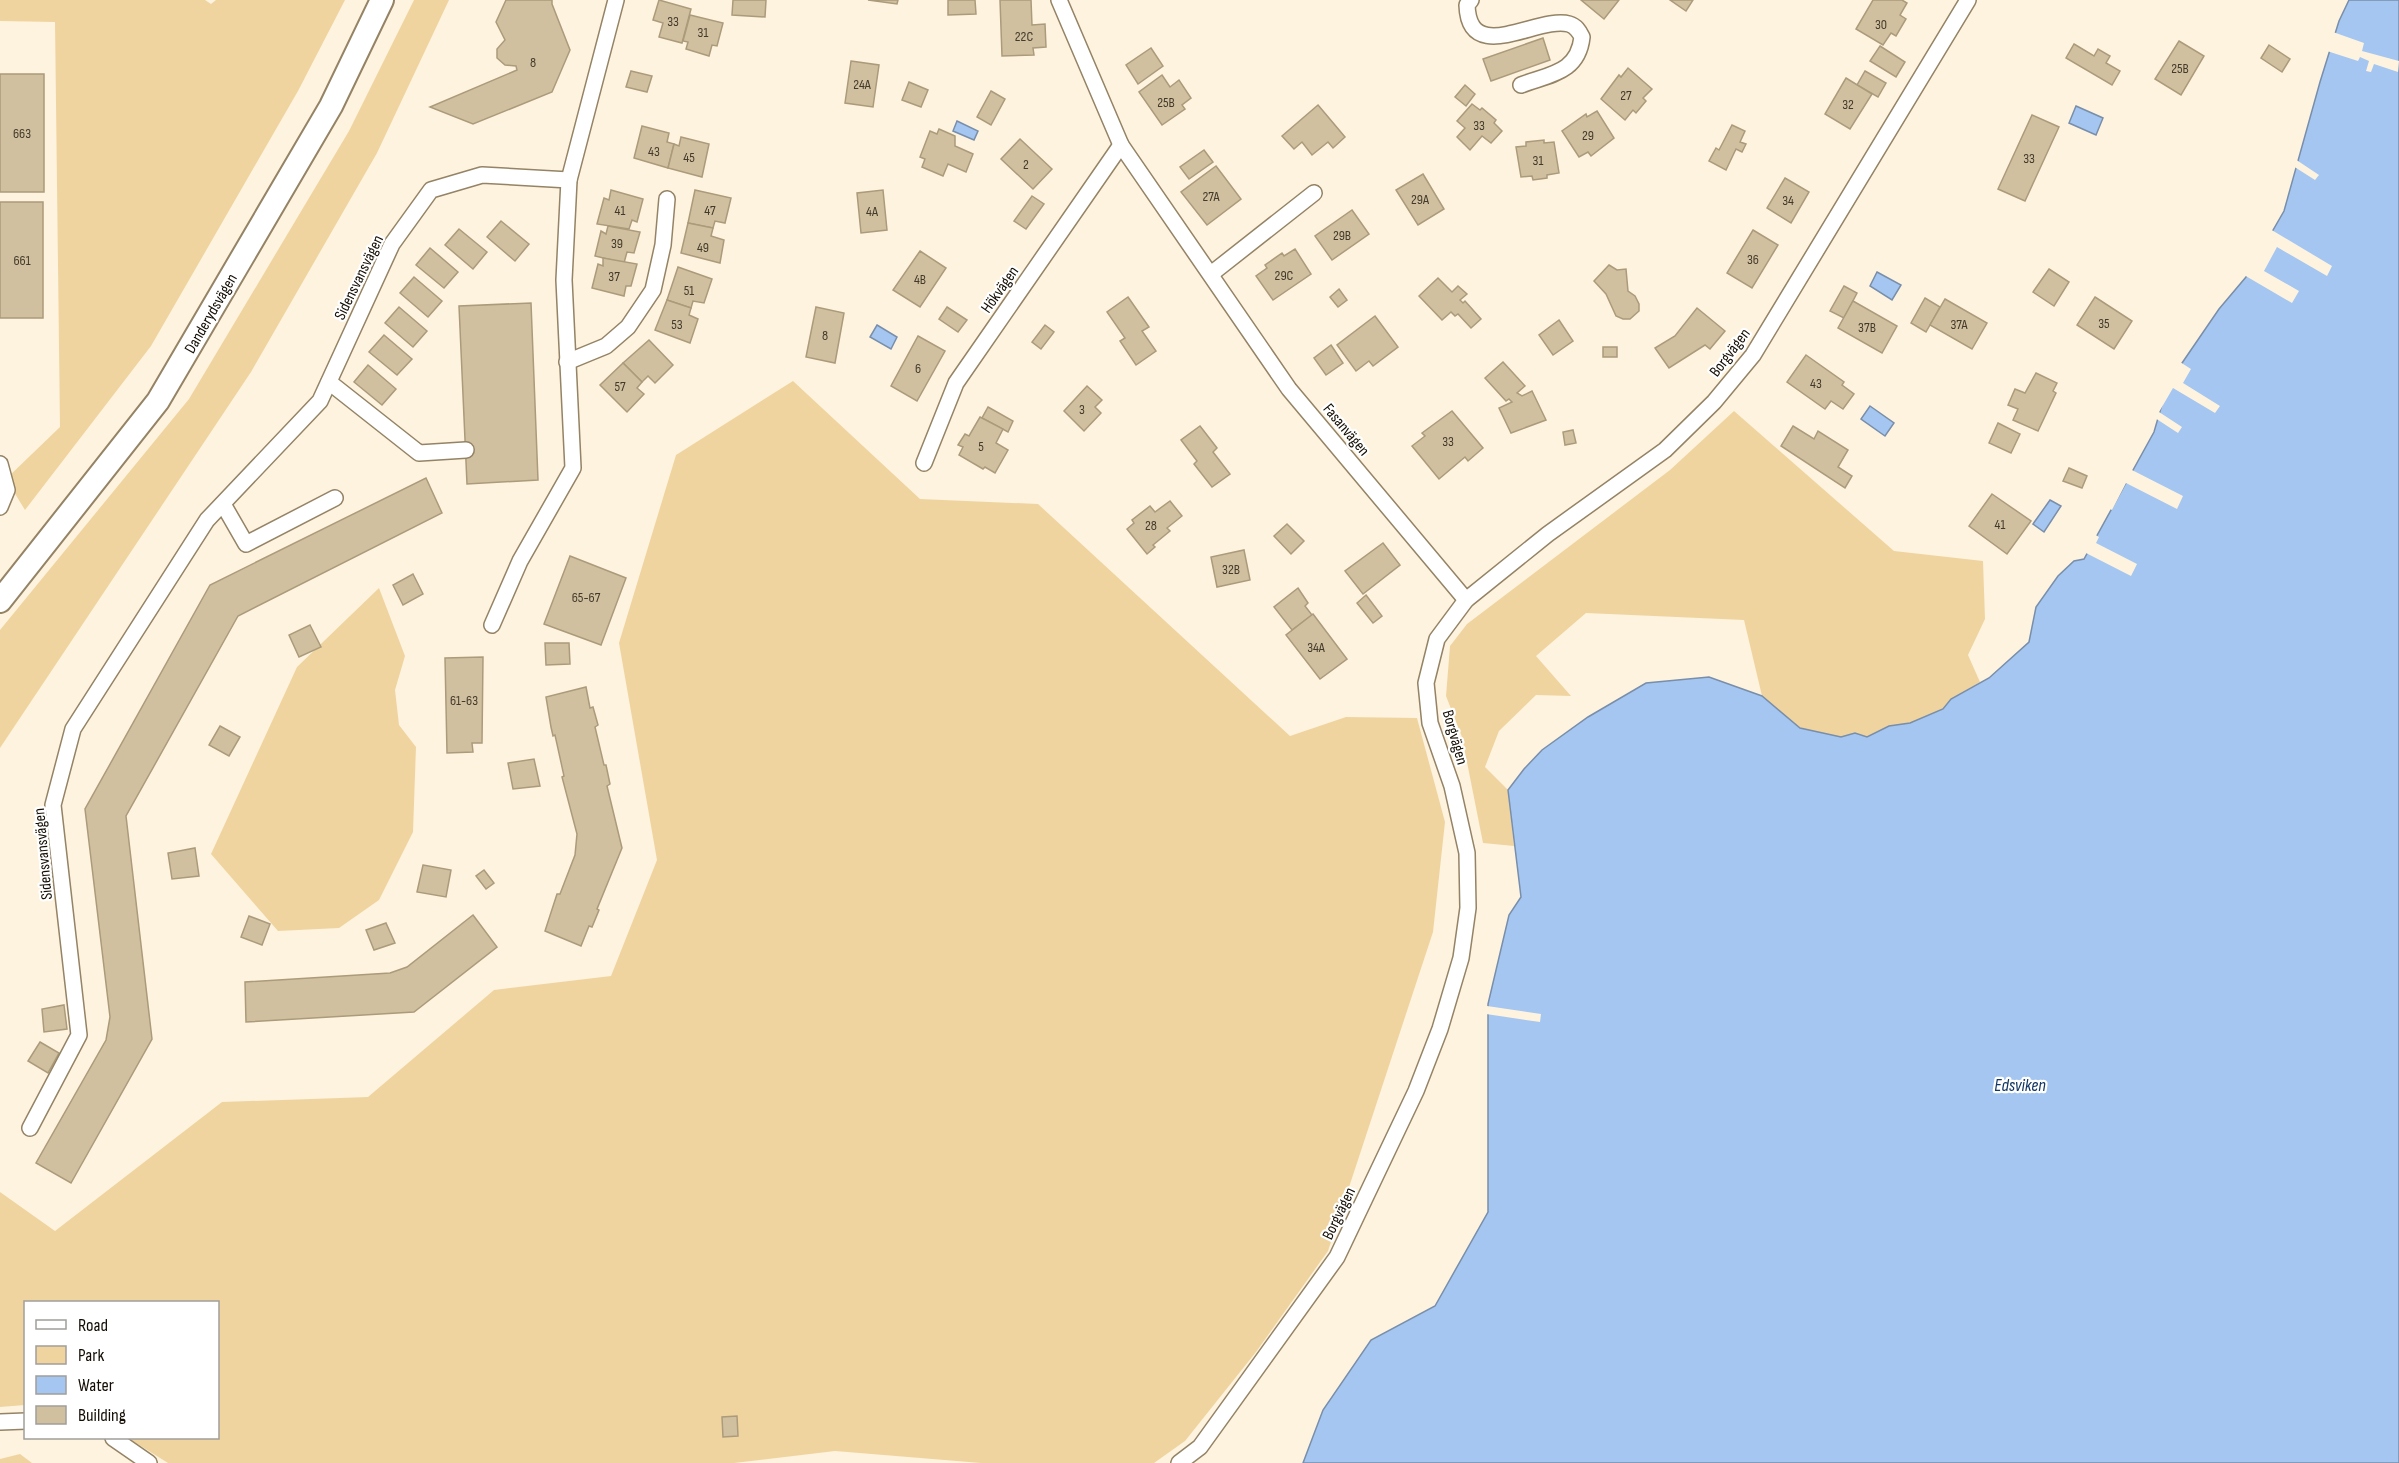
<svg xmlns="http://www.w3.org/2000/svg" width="2399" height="1463" viewBox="0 0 2399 1463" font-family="'Sofia Sans Condensed',sans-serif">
  <rect width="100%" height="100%" fill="#fef3df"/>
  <g fill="#f0d49f">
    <path d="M0,0H205L211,4L216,0H345L298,91L151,346L25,510L6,479L60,427L55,22L0,21Z"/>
    <path d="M414,0H449L377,153L251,372L0,748V630L189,399L349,131Z"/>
    <path d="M793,381L920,499L1038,504L1290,736L1346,717L1417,718L1445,822L1433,932L1328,1251L1256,1352L1185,1441L1154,1463H981L835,1451L734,1463H168L128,1438H218V1302H26L25,1405L0,1407V1192L55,1231L222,1102L368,1097L494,990L611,976L657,860L619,643L676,455Z"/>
    <path d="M1734,411L1894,551L1983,561L1985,619L1968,655L1980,682L1951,699L1943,709L1910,723L1889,726L1867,737L1855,733L1841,737L1800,728L1762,696L1744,620L1586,613L1536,656L1571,696L1536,695L1499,731L1485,767L1508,790L1514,846L1483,843L1462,737L1446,696L1450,646L1467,624L1670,470Z"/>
    <path d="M379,588L405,656L395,690L399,725L416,747L413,832L379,900L339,928L278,931L211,854L297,667Z"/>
    <path d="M20,1454L32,1463H0V1459Z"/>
  </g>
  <g fill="#a4c6f1" stroke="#788eaa" stroke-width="1.5">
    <path d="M2349,0H2399V1463H1303L1323,1410L1371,1340L1435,1306L1488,1212V1004L1509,915L1521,897L1508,790L1524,769L1542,750L1588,717L1646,683L1709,677L1762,696L1800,728L1841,737L1855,733L1867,737L1889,726L1910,723L1943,709L1951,699L1989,678L2029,642L2036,607L2058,576L2074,561L2084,559L2154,432L2163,401L2180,366L2219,309L2246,277L2284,211L2320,82L2339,21Z"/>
    <path d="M2076,106L2103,118L2096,135L2069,123Z"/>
    <path d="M957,121L978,131L974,140L953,131Z"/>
    <path d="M1877,272L1901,285L1892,300L1870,286Z"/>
    <path d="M877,325L897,337L891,349L870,337Z"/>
    <path d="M1870,406L1894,423L1885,436L1861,419Z"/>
    <path d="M2050,500L2061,506L2044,532L2033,524Z"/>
  </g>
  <g fill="#fef3df">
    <path d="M2333,32L2364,43L2362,51L2399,61L2398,72L2374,64L2371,72L2366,71L2369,61L2360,57L2358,61L2327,51Z"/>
    <path d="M2295,159L2319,175L2315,180L2293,166Z"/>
    <path d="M2270,229L2332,266L2327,276L2277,247L2264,271L2299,291L2292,303L2244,275Z"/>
    <path d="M2180,362L2191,369L2183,383L2220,406L2215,413L2173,388L2159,412L2182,427L2178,433L2155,418L2160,400Z"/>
    <path d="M2130,469L2183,496L2177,509L2126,483L2112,510L2108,508Z"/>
    <path d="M2094,534L2099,537L2096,543L2137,564L2131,576L2084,552Z"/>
    <path d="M1487,1006L1541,1014L1540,1022L1486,1014Z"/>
  </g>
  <g fill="#d1c0a0" stroke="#ab9b7b" stroke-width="1.5">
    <path d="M506,0H552V4L570,50L552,92L473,124L430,107L517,70L516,66L505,65L497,58V49L505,40L496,22Z"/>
    <path d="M659,0L691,9L682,43L659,37L663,23L653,20Z"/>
    <path d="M733,0H766L765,17L732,15Z"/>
    <path d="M868,0H898L897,4Z"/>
    <path d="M948,0H975L976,14L948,15Z"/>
    <path d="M1000,0H1031L1032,25L1045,24L1046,47L1033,48L1034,55L1002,56Z"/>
    <path d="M1581,0H1619L1604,19Z"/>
    <path d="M1670,0H1693L1686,11Z"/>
    <path d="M1873,0H1902L1907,3L1900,15L1906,19L1896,36L1891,33L1883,45L1856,29Z"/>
    <path d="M690,15L723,23L717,46L712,45L709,56L686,49L688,42L683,41Z"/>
    <path d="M1543,38L1550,60L1491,81L1483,59Z"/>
    <path d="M2179,41L2204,56L2181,95L2155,79Z"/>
    <path d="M2074,44L2094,56L2098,49L2110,56L2106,63L2120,71L2112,85L2066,58Z"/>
    <path d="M2269,45L2290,59L2282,72L2261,58Z"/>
    <path d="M1880,46L1905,62L1896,77L1870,61Z"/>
    <path d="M1151,48L1163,66L1138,84L1126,65Z"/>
    <path d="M851,61L879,65L873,107L845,103Z"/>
    <path d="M1628,68L1652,89L1643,98L1646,101L1636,113L1633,110L1625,120L1601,99L1619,75L1621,77Z"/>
    <path d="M631,71L652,76L647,92L626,87Z"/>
    <path d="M1865,71L1886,83L1878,97L1857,85Z"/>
    <rect x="0" y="74" width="44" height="118"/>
    <path d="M1162,75L1170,87L1179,80L1191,98L1182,105L1185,109L1162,125L1139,92Z"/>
    <path d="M1846,78L1872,94L1850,129L1825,114Z"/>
    <path d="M909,82L928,90L921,107L902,100Z"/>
    <path d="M1465,85L1475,94L1466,106L1455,97Z"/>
    <path d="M991,91L1005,99L991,125L977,117Z"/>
    <path d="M1472,104L1480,110L1482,108L1496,120L1494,123L1502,131L1491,143L1482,136L1470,150L1457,137L1465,128L1457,121Z"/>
    <path d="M1318,105L1345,137L1333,148L1328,142L1312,155L1302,142L1294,149L1282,136Z"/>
    <path d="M1597,111L1614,138L1591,156L1588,152L1579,157L1562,131L1586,114L1587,117Z"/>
    <path d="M2032,115L2059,127L2025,201L1998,189Z"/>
    <path d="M1732,125L1745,131L1740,142L1746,144L1742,152L1736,149L1726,170L1709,161L1716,148L1719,150Z"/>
    <path d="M642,126L669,133L667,142L674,144L668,168L634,158Z"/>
    <path d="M939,129L955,136V146L973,154L966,172L948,164L943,176L922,167L925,159L920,157L930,131L937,134Z"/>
    <path d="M681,137L709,144L702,177L668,168L674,144L679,146Z"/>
    <path d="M1020,139L1052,169L1033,189L1001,159Z"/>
    <path d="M1544,140V143L1554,142L1559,173L1547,175V178L1533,180L1532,176L1521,177L1516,147L1526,146V142Z"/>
    <path d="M1204,150L1213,162L1189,179L1180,167Z"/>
    <path d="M1216,166L1241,199L1207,225L1181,192Z"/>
    <path d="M1423,174L1444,209L1418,225L1396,190Z"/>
    <path d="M1785,178L1809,192L1791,223L1767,208Z"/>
    <path d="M611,190L643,199L637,222L632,220L629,229L597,224L604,198L609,200Z"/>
    <path d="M695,190L731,198L725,223L715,221L713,228L688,223Z"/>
    <path d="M883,190L887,230L861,233L857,193Z"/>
    <path d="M1032,196L1044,204L1026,229L1014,221Z"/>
    <rect x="0" y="202" width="43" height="116"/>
    <path d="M1352,210L1369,234L1332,260L1315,236Z"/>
    <path d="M501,221L529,244L515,261L487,237Z"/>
    <path d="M688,223L713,228L711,236L724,240L720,263L681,253Z"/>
    <path d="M608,226L640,232L634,253L627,252L624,263L595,256L601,231L606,234Z"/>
    <path d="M459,229L487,252L473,269L445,245Z"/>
    <path d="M1753,230L1778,245L1752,288L1727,273Z"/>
    <path d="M430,248L458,272L444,288L416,265Z"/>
    <path d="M1295,249L1311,274L1273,300L1256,276L1267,268L1265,265L1282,253L1284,256Z"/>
    <path d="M920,251L946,268L920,307L893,290Z"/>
    <path d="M603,258L637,264L631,286H626L624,296L592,288L598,264L603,266Z"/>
    <path d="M1609,265L1617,270L1626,269L1628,291L1635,296L1639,304V311L1630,319H1623L1616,316L1606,294L1594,281Z"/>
    <path d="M678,267L712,279L704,303L693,301L691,308L667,300Z"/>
    <path d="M2049,269L2069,282L2054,306L2033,292Z"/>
    <path d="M414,277L442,301L428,317L400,293Z"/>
    <path d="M1438,278L1452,292L1458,286L1467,294L1460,300L1463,303L1465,301L1481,319L1471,328L1458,314L1455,316L1451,312L1442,320L1419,296Z"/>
    <path d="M1844,286L1857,293L1844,318L1830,311Z"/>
    <path d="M1339,289L1347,300L1338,307L1330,297Z"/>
    <path d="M1128,297L1149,327L1142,331L1156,351L1136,365L1120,341L1125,338L1107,312Z"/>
    <path d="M2095,297L2132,321L2114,349L2077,325Z"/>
    <path d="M1925,298L1940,307L1926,332L1911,323Z"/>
    <path d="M1945,299L1987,323L1972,349L1930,325Z"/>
    <path d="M667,300L691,308L689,315L698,319L690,343L655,330Z"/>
    <path d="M1853,301L1897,326L1882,353L1838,328Z"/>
    <path d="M531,303L538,480L467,484L459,306Z"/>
    <path d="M399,307L427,331L413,347L385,323Z"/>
    <path d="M816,307L844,313L835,363L806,357Z"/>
    <path d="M947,307L967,320L958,332L939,319Z"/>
    <path d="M1697,308L1725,331L1710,349L1705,345L1669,368L1655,348L1675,336Z"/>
    <path d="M1375,316L1398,347L1373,366L1369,361L1356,371L1337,345Z"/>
    <path d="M1559,320L1573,341L1553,355L1539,335Z"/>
    <path d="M1045,325L1054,332L1041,349L1032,342Z"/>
    <path d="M384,335L412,359L397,375L369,352Z"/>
    <path d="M918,336L945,351L917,401L891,386Z"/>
    <path d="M649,340L673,365L655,383L648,376L642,382L623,363Z"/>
    <path d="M1331,345L1343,363L1326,375L1314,358Z"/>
    <rect x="1603" y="347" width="14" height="10"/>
    <path d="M1806,355L1844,382L1842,385L1854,394L1843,409L1831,401L1825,409L1787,382Z"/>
    <path d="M1503,362L1525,386L1517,393L1522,396L1532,391L1546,420L1511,433L1499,408L1512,402L1509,399L1506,401L1485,378Z"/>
    <path d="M623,363L642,382L637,388L644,394L627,412L600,385Z"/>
    <path d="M368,365L396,389L382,405L354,382Z"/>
    <path d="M2036,373L2057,383L2053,391L2056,393L2038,431L2013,420L2018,409L2008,405L2015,389L2025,393Z"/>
    <path d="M1087,386L1102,400L1095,407L1101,413L1084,431L1064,411Z"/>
    <path d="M988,407L1013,421L1008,432L982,418Z"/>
    <path d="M1452,411L1483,448L1468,461L1465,457L1439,479L1412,446L1425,436L1422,433Z"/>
    <path d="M980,417L1003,429L996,443L1008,450L995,473L985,467L983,469L959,455L963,447L958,445L965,434L969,436Z"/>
    <path d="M1998,423L2020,434L2011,453L1989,443Z"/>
    <path d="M1200,426L1217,448L1213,452L1230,474L1212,487L1194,464L1197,461L1181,440Z"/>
    <path d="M1793,426L1814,439L1818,431L1848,450L1838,467L1852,476L1845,488L1781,446Z"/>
    <path d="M1573,430L1576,443L1565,445L1563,432Z"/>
    <path d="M2069,468L2087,476L2082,488L2063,481Z"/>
    <path d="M426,478L442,513L238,616L126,816L152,1039L71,1183L36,1163L106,1040L110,1017L85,809L210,585Z"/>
    <path d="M1992,494L2031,521L2007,554L1969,526Z"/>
    <path d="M1170,501L1182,516L1167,528L1170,531L1153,545L1155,547L1147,554L1127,529L1134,523L1132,520L1150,506L1155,512Z"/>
    <path d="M1287,524L1304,541L1291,554L1274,536Z"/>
    <path d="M1383,543L1400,565L1363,594L1345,571Z"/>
    <path d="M1244,550L1250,580L1217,587L1211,557Z"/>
    <path d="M570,556L626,578L601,645L544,624Z"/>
    <path d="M413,574L423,594L403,605L393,585Z"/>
    <path d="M1298,588L1308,603L1305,606L1312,615L1292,630L1274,607Z"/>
    <path d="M1366,595L1382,616L1373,623L1357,603Z"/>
    <path d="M1313,614L1347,659L1320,679L1286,635Z"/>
    <path d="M310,625L321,647L299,657L289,635Z"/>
    <path d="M545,643H569L570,664L546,665Z"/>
    <path d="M483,657L482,743H472L473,752L447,753L445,658Z"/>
    <path d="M586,687L590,708L593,707L598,725L595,727L604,765H606L610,784L607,786L622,848L597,909L599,910L592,927L589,926L581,946L545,931L557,894H560L575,855L577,834L562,777L564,776L555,735L553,736L551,727L546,697Z"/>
    <path d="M220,726L240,737L229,756L209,745Z"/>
    <path d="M534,759L540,786L513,789L508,763Z"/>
    <path d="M195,848L199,876L172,879L168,853Z"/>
    <path d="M423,865L451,870L446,897L417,892Z"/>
    <path d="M484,870L494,883L486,889L476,876Z"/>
    <path d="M473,915L497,947L414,1012L246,1022L245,982L390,973L407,967Z"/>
    <path d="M249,916L270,924L262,945L241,937Z"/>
    <path d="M386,923L395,943L374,950L366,930Z"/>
    <path d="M64,1005L67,1029L44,1032L42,1009Z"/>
    <path d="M40,1042L59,1053L48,1073L28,1061Z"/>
    <path d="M737,1416L738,1436L723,1437L722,1417Z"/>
  </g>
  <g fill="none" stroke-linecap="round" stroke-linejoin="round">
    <g stroke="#948365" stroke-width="18">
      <g id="minor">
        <path d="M1059,0L1121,145L1289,389L1466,600"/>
        <path d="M1471,0L1467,5C1469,67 1539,15 1569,24C1576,26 1579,31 1582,37C1578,73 1550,74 1521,85"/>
        <path d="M1211,274L1314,193"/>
        <path d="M567,362L606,346L628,327L653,290L663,245L667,199"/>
        <path d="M329,382L419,453L466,450"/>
        <path d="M924,463L956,383L1121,145"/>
        <path d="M0,464L7,490L0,507"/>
        <path d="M223,504L246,544L335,498"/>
        <path d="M492,625L520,561L573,468L564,280L569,180L616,0"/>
        <path d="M30,1128L79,1035L53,805L73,729L207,520L320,401L392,244L431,190L482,175L569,180"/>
        <path d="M0,1422L26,1421"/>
        <path d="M113,1438L149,1463"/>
        <path d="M1179,1463L1200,1447L1337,1257L1416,1091L1440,1029L1461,958L1468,908L1467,853L1452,786L1430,723L1426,683L1437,639L1466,600L1548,534L1665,450L1714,402L1753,355L1968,0"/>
      </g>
    </g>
    <g stroke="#948365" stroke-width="26">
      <path id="secondary" d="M0,601L158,401L331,106L382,0"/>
    </g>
    <use href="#minor" stroke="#fff" stroke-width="15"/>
    <use href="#secondary" stroke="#fff" stroke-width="22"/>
  </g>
  <g text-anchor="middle" stroke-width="4.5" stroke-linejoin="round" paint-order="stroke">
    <g font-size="14" fill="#423a2a">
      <text x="673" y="26">33</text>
      <text x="1881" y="29">30</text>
      <text x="703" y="37">31</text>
      <text x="1024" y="41">22C</text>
      <text x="533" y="67">8</text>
      <text x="2180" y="73">25B</text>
      <text x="862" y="89">24A</text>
      <text x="1626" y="100">27</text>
      <text x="1166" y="107">25B</text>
      <text x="1848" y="109">32</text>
      <text x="1479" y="130">33</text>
      <text x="22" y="138">663</text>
      <text x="1588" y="140">29</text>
      <text x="654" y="156">43</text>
      <text x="689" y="162">45</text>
      <text x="2029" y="163">33</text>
      <text x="1538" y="165">31</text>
      <text x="1026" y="169">2</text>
      <text x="1211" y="201">27A</text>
      <text x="1420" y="204">29A</text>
      <text x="1788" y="205">34</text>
      <text x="620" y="215">41</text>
      <text x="710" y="215">47</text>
      <text x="872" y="216">4A</text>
      <text x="1342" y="240">29B</text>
      <text x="617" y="248">39</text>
      <text x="703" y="252">49</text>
      <text x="1753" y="264">36</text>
      <text x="22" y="265">661</text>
      <text x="1284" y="280">29C</text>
      <text x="614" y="281">37</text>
      <text x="920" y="284">4B</text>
      <text x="689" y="295">51</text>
      <text x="2104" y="328">35</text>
      <text x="677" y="329">53</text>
      <text x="1959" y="329">37A</text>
      <text x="1867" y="332">37B</text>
      <text x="825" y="340">8</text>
      <text x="918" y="373">6</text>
      <text x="1816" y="388">43</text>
      <text x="620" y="391">57</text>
      <text x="1082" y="414">3</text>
      <text x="1448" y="446">33</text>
      <text x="981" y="451">5</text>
      <text x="2000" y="529">41</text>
      <text x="1151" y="530">28</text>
      <text x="1231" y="574">32B</text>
      <text x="586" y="602">65-67</text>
      <text x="1316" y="652">34A</text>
      <text x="464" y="705">61-63</text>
    </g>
    <g font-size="16" fill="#130d03" stroke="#fff">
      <text transform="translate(358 277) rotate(-64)" y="6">Sidensvansvägen</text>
      <text transform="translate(999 289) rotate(-55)" y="6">Hökvägen</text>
      <text transform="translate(210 313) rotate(-60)" y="6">Danderydsvägen</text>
      <text transform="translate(1729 352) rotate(-53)" y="6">Borgvägen</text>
      <text transform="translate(1347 429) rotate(50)" y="6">Fasanvägen</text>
      <text transform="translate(1456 737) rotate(74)" y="6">Borgvägen</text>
      <text transform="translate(42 854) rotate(-95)" y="6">Sidensvansvägen</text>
      <text transform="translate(1338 1213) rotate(-64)" y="6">Borgvägen</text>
    </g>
    <g font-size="18" font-style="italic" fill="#103663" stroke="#fff">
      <text x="2020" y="1091">Edsviken</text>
    </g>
  </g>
  <rect x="24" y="1301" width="195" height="138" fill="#ffffff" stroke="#a19e9a" stroke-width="1.5"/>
  <rect x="36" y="1320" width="30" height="9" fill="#ffffff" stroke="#a19e9a" stroke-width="1.5"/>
  <text x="78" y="1331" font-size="18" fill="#130d03">Road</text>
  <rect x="36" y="1346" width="30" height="18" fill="#f0d49f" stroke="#a19e9a" stroke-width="1.5"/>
  <text x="78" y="1361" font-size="18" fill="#130d03">Park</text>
  <rect x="36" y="1376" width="30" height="18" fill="#a4c6f1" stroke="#a19e9a" stroke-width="1.5"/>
  <text x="78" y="1391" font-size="18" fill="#130d03">Water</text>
  <rect x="36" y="1406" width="30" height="18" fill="#d1c0a0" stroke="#a19e9a" stroke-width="1.5"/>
  <text x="78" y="1421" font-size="18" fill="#130d03">Building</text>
</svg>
